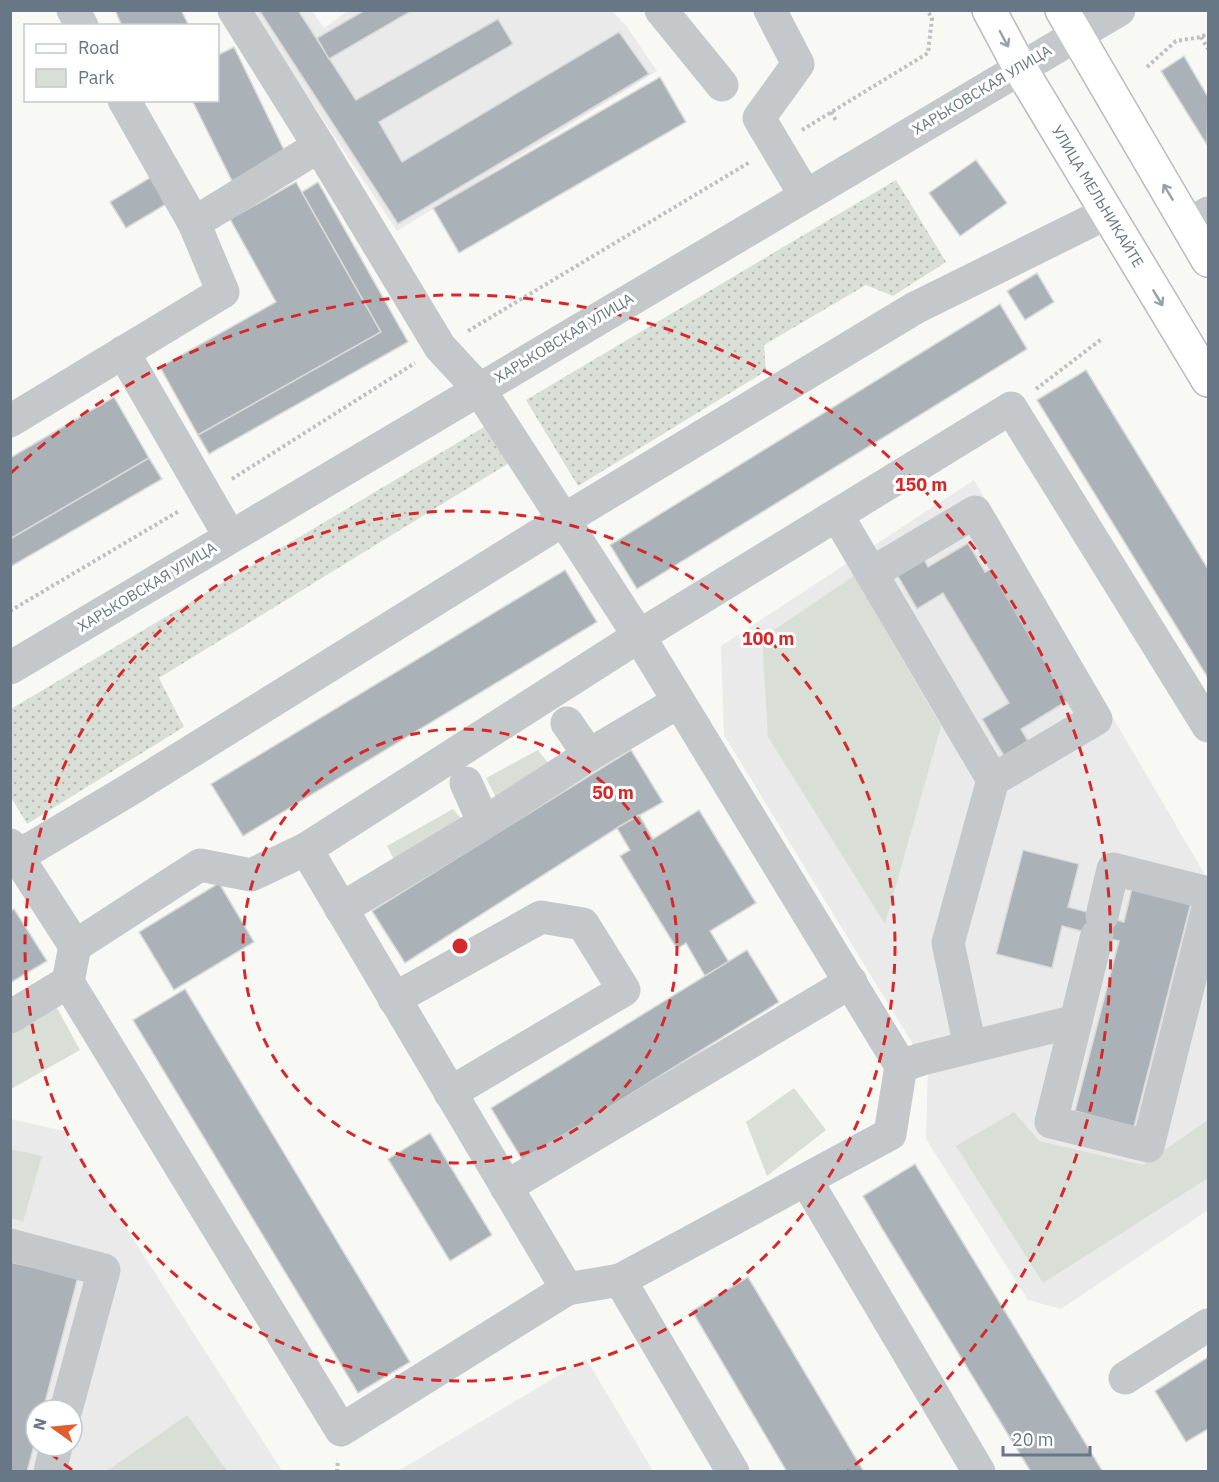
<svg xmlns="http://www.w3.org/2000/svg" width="1219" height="1482" viewBox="0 0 1219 1482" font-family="'IBM Plex Sans',sans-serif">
  <defs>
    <pattern id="grass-dots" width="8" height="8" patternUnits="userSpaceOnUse" patternTransform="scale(1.5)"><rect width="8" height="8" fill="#d9dfd6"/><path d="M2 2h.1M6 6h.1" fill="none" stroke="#b4bab3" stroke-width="1.8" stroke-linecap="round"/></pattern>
  </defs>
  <rect width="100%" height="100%" fill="#f8f8f5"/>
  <g fill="#e9eae9" fill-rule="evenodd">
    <path d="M251,11H312L324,28L348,11H612L627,27L657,71L397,231Z"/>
    <path d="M974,480L1208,880V1210L1061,1309L1028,1300L926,1139L928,1069L724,735L721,646Z"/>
    <path d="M11,1119L64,1131L282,1471L11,1472ZM36,1410H72V1446H36Z"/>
    <path d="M586,1359L653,1471H398Z"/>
  </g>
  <g fill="url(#grass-dots)">
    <path d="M896,180L946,262L893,296L866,285L764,345L766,371L578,486L526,400Z"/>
    <path d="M489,424L509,463L159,678L184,727L27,824L11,797V709Z"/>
  </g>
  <g fill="#d9dfd6">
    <path d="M854,576L941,726L885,924L768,737L762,638Z"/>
    <path d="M538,750L554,771L499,804L486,778Z"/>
    <path d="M453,809L468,827L398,867L387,846Z"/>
    <path d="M57,1008L80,1050L11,1089L10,1034Z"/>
    <path d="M794,1088L826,1130L767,1176L746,1122Z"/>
    <path d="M1014,1112L1039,1141L1143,1165L1208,1120V1178L1043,1283L956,1146Z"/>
    <path d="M10,1149L42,1156L23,1222L11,1218Z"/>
    <path d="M187,1415L227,1471H107Z"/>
  </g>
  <g fill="#aab2b8" stroke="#dadad8" stroke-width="1.5">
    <path d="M115,10H181L189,26H122Z"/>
    <path d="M259,10H298L356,100L498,19L513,44L379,122L402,162L619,32L649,74L398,224Z"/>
    <path d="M365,10H413L329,59L317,38Z"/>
    <path d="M234,47L286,154L232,181L192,100H218V55Z"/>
    <path d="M1184,56L1208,97L1207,145L1161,71Z"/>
    <path d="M660,77L686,122L459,253L433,208Z"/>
    <path d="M976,160L1007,203L960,236L929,193Z"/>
    <path d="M151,177L168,203L126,228L110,202Z"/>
    <path d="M296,182L381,332L198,435L160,367L276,302L230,219Z"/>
    <path d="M318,182L408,342L209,454L198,435L381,332L302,192Z"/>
    <path d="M1037,273L1054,302L1025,320L1007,291Z"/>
    <path d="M1000,304L1027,349L637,589L610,545Z"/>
    <path d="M1086,370L1208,569V678L1037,400Z"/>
    <path d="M114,397L149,458L10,539V458Z"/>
    <path d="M149,458L162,479L10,567V539Z"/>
    <path d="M968,543L985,572L993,568L1072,698L1021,729L1028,741L1004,756L982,719L1009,703L943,593L917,609L896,573L923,557L928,567Z"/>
    <path d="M565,570L597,622L243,836L211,784Z"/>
    <path d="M631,750L663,802L617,828L405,963L372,911Z"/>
    <path d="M699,810L756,903L710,931L729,962L705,976L686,943L677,949L620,856L630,850L617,828L639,815L653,839Z"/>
    <path d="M1023,850L1079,864L1068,907L1124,922L1133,884L1192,899L1134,1127L1075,1111L1119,941L1062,926L1052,968L996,954Z"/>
    <path d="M219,883L254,942L174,990L139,932Z"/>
    <path d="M14,909L47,961L10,983V912Z"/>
    <path d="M747,950L779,1002L523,1161L491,1108Z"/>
    <path d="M185,989L410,1362L358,1393L133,1020Z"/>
    <path d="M430,1133L492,1235L450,1261L388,1159Z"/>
    <path d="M915,1164L1103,1472H1031L883,1230L863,1196Z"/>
    <path d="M10,1262L78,1277L43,1410H36V1438L27,1472H10Z"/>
    <path d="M748,1277L864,1472H787L692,1311Z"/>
    <path d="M1208,1357V1429L1186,1442L1155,1391Z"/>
  </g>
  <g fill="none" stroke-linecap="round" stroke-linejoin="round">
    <g stroke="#b7bbbf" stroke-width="36">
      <g id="major">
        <path id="s1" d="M989,10L1020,68L1208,380"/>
        <path d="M1062,10L1208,260"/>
      </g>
    </g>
    <g stroke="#bec0c2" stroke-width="4" stroke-dasharray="3 3" stroke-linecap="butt">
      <path d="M1201,37L1208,49"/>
      <path d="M1147,67L1176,41L1201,37L1208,33"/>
      <path d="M831,112L837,122"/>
      <path d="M802,130L928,53L932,18L927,10"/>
      <path d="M468,331L750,162"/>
      <path d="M1036,389L1103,338"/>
      <path d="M232,479L415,363"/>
      <path d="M10,611L179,511"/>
      <path d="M337,1472L338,1460"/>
    </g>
    <g stroke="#c4c8cb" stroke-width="33">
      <path d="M73,10L82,26"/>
      <path d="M661,10L722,85"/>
      <path d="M770,10L798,64L759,118L805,195"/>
      <path d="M124,100L194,223L319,146"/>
      <path d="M1188,226L1208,213"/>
      <path d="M123,352L230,537"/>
      <path d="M10,421L223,292L194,223"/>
      <path d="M837,515L993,780L948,943L970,1047"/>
      <path d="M872,573L975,512L1096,719L993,780"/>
      <path d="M10,668L1119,10"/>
      <path d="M589,755L678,702"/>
      <path d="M466,783L484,823"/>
      <path d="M10,845L75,946L68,982L341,1430L567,1289"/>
      <path d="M306,849L639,636L1011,408L1208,726"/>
      <path d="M10,861L129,790L565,519L915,308L1107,213"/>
      <path d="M341,909L484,823L589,755L567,723"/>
      <path d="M1102,916L1113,869L1208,893"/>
      <path d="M75,946L200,865L251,875L306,849L567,1289L620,1280L890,1134L901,1066L639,636L479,389L440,347L319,146L234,10"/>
      <path d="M394,999L541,917L583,924L624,990L450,1093"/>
      <path d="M10,1017L68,982"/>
      <path d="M1076,1021L1051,1122L1148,1146L1208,908"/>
      <path d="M901,1066L922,1059L1076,1021L1097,935"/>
      <path d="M806,1180L979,1472"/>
      <path d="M506,1187L851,982"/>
      <path d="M10,1245L104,1270L66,1410"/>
      <path d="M620,1280L733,1472"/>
      <path d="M1125,1378L1208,1325"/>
      <path d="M50,1472L56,1446"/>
    </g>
    <use href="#major" stroke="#fff" stroke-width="33"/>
  </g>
  <defs><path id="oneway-shaft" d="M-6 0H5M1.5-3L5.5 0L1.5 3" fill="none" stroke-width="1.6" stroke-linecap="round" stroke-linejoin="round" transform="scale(1.5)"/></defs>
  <g stroke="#95a0aa">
    <use href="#oneway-shaft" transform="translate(1004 39) rotate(62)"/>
    <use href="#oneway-shaft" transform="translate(1168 192) rotate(-121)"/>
    <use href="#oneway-shaft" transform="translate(1158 298) rotate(59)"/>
  </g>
  <g fill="none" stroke="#d62828" stroke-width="3" stroke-dasharray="10 8">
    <circle cx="460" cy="946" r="217"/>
    <circle cx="460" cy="946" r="435"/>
    <path d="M72 1470A652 652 0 0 1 45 1449M11 473A652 652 0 1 1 848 1470"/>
  </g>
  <g text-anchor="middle" stroke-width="6" stroke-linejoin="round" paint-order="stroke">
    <g font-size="15" fill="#677786" stroke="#fff">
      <text transform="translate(982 90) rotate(-31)" y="5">ХАРЬКОВСКАЯ УЛИЦА</text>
      <text dy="5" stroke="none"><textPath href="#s1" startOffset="216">УЛИЦА МЕЛЬНИКАЙТЕ</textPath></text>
      <text transform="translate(564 338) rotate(-31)" y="5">ХАРЬКОВСКАЯ УЛИЦА</text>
      <text transform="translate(147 587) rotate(-31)" y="5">ХАРЬКОВСКАЯ УЛИЦА</text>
    </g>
  </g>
  <circle cx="460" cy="946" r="9" fill="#d62828" stroke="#fff" stroke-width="3"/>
  <g font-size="18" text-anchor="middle" font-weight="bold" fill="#d62828" stroke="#fff" stroke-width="6" stroke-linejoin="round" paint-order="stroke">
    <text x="921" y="491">150 m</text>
    <text x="768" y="645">100 m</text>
    <text x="613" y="799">50 m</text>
  </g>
  <rect width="1219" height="1482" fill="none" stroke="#677786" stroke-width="24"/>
  <rect x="24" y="24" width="195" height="78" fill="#ffffff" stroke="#c2c9cf" stroke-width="1.5"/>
  <rect x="36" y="44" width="30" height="9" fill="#ffffff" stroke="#c2c9cf" stroke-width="1.5"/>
  <text x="78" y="54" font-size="18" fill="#677786">Road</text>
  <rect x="36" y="69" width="30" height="18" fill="#d9dfd6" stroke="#c2c9cf" stroke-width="1.5"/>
  <text x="78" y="84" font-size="18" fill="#677786">Park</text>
  <g transform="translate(54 1428) rotate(285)"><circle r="28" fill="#ffffff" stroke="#c2c9cf" stroke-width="1.5"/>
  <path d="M0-4.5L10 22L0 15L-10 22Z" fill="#e25e2c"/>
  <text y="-9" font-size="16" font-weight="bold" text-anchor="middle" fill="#677786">N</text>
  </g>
  <path d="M1003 1446v9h87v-9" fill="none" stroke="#677786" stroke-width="3"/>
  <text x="1012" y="1446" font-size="18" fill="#677786" stroke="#ffffff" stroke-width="4.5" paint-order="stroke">20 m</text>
</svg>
